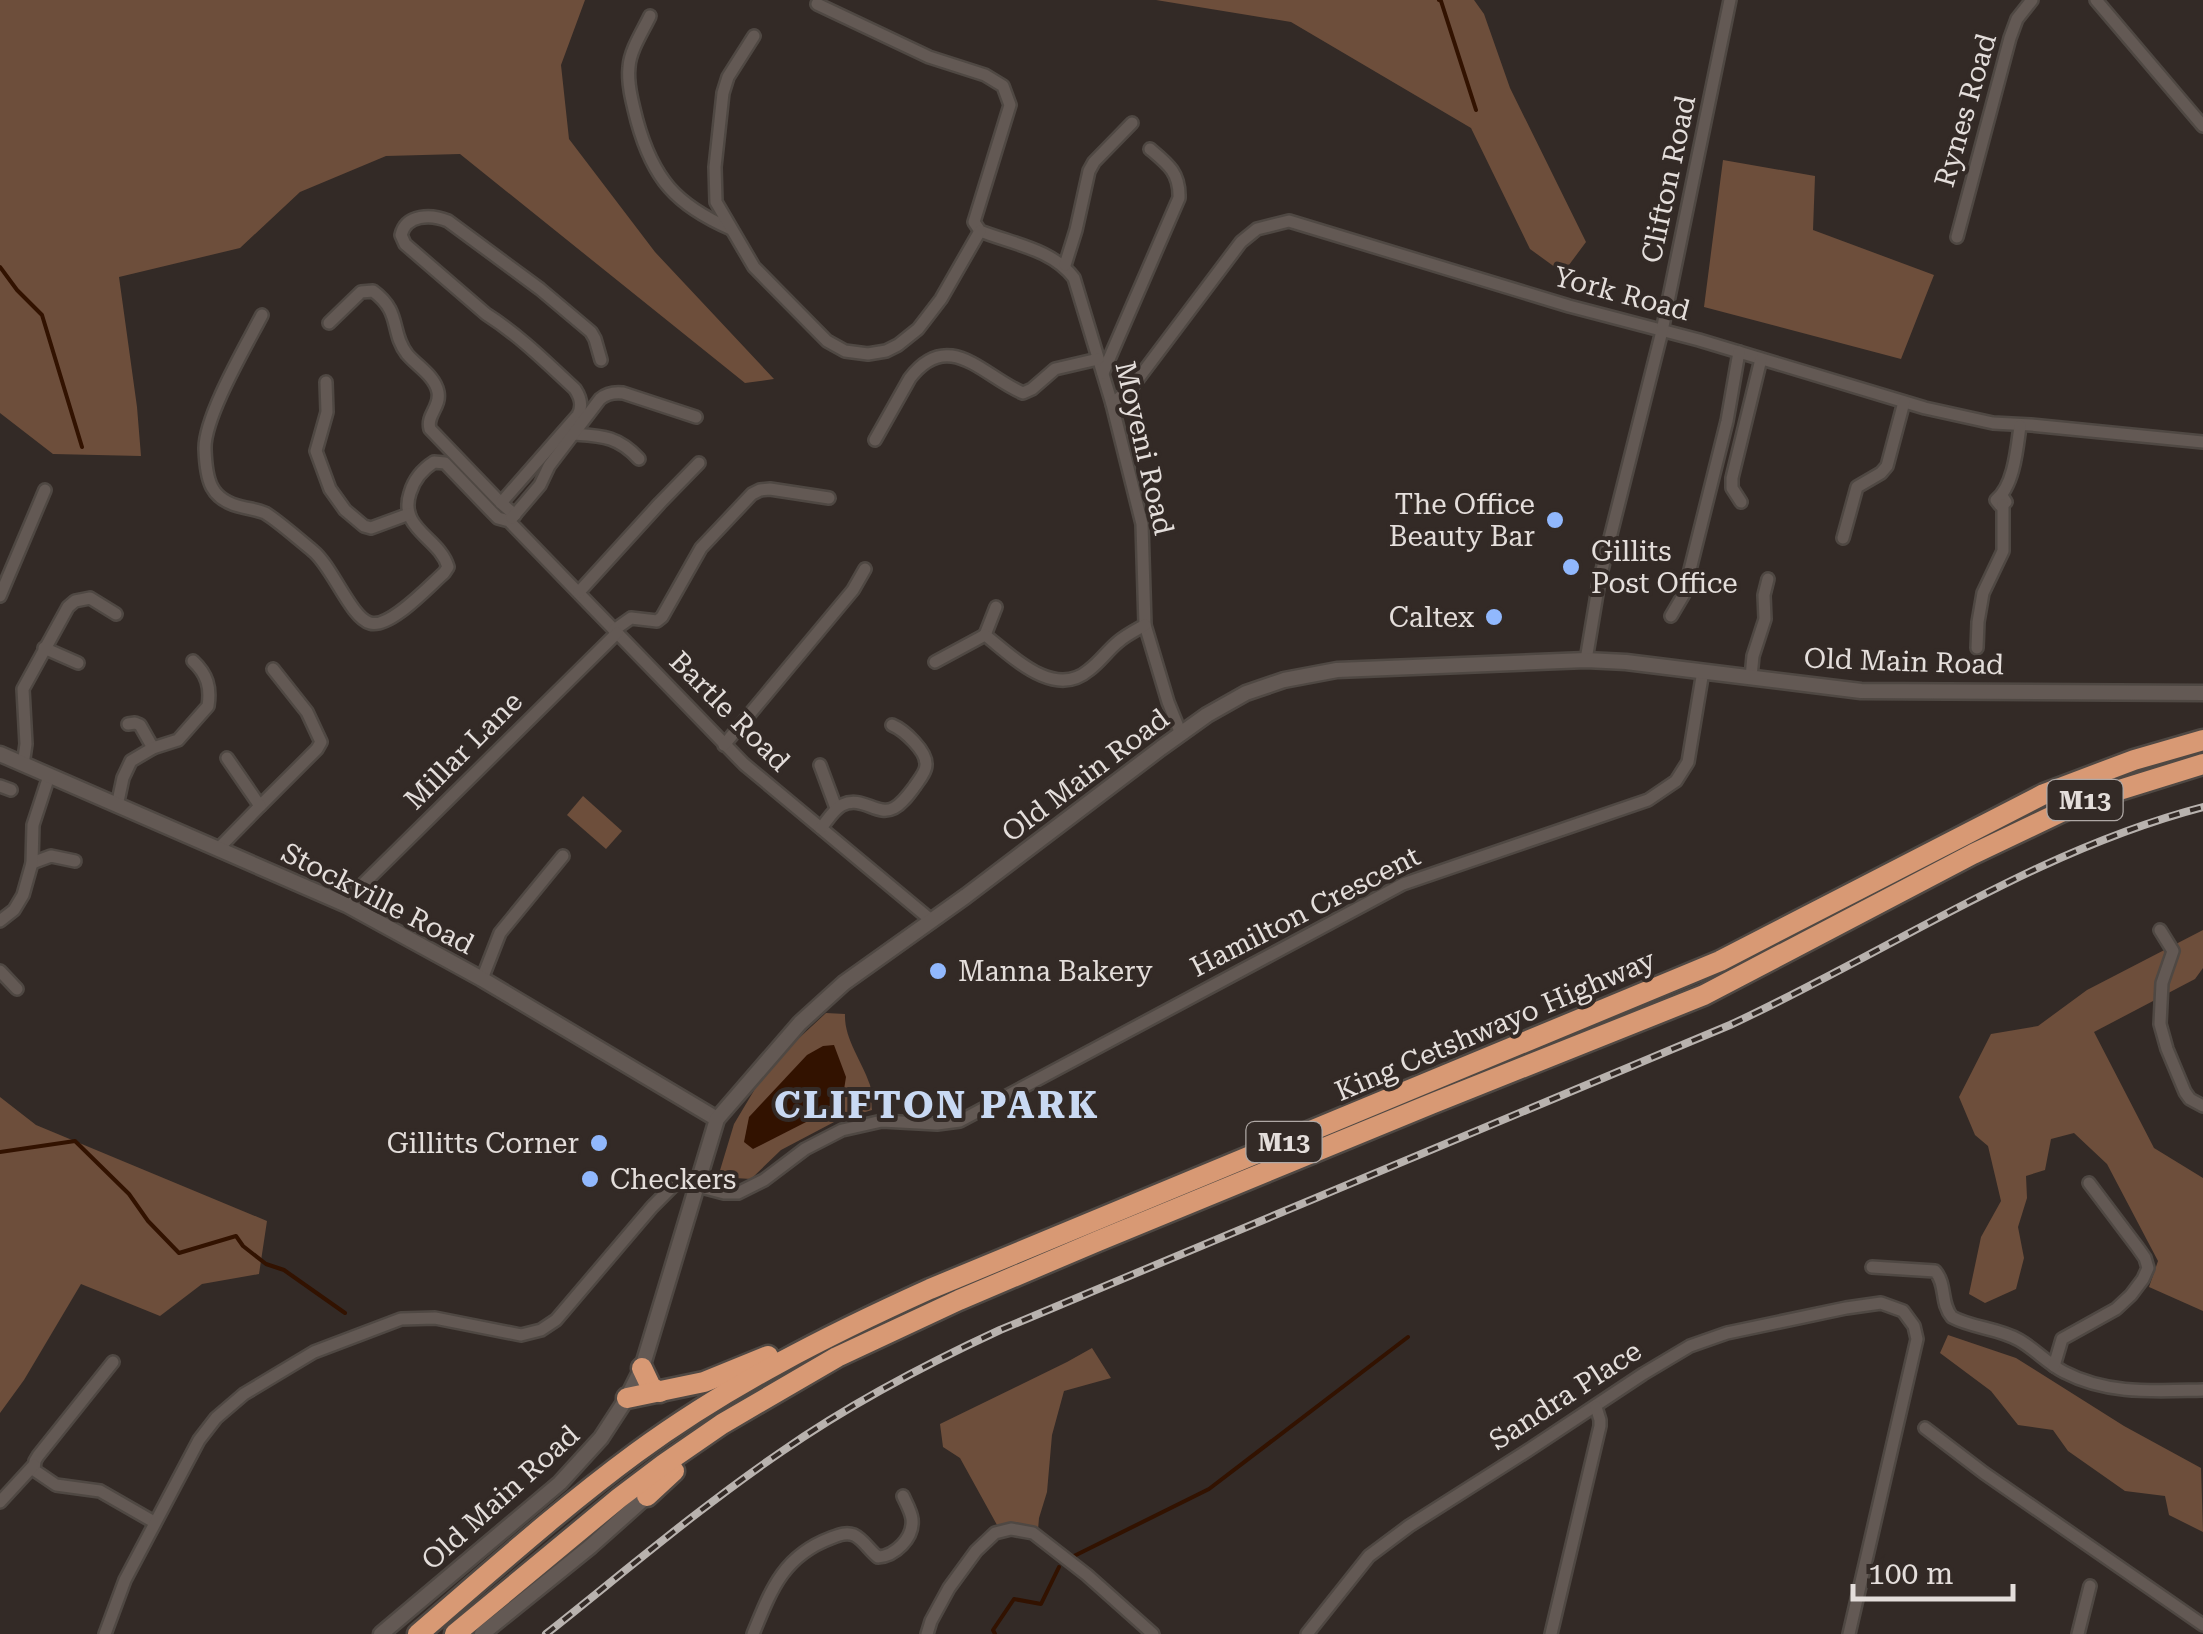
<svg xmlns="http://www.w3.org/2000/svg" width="2203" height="1634" viewBox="0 0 2203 1634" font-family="'Roboto Serif',serif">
  <rect width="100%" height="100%" fill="#332a26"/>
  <g fill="#6d4e3b">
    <path d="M0,0H585L561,65L569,139L655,252L774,379L745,383L460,154L386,156L300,192L240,248L119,277L137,407L141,456L53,454L0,413Z"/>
    <path d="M1156,0H1474L1484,14L1510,88L1586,242L1563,273L1530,249L1471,128L1291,22Z"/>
    <path d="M1723,160L1815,176L1813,230L1934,275L1901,359L1704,307Z"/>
    <path d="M583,796L622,831L606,849L567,815Z"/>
    <path d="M2203,930V968L2195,979L2094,1032L2154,1148L2203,1178V1311L2149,1287L2158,1261L2107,1164L2074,1133L2051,1139L2045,1170L2026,1176L2027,1198L2018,1227L2024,1258L2016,1289L1985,1303L1969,1294L1981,1237L2001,1201L1988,1146L1975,1135L1959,1097L1991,1034L2038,1026L2087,990Z"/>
    <path d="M826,1013L845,1014C844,1039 862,1061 870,1085C872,1093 871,1102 872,1110L836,1121L781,1150L751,1179L718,1177L734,1124L768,1067Z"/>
    <path d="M0,1097L36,1125L267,1221L259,1274L202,1284L160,1316L81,1284L24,1380L0,1413Z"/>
    <path d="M1948,1335L2016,1358L2124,1426L2201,1468L2203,1532L2169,1515L2165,1496L2125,1491L2068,1451L2053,1430L2018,1425L1991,1391L1940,1353Z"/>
    <path d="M1092,1348L1111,1378L1064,1391L1052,1435L1047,1492L1039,1518L1038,1530L1026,1525H997L960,1458L943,1447L940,1424L1067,1362Z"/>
  </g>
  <path fill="#321200" d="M834,1045L846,1077L843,1096L812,1119L753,1149L744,1142L749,1117L763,1102L807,1055L823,1046Z"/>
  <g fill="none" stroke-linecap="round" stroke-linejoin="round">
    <g stroke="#321200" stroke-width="4">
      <path d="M1439,0L1441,1L1476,110"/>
      <path d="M0,267L17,290L42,315L82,447"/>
      <path d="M0,1152L75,1141L129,1194L148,1221L179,1253L236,1236L243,1246L266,1264L284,1270L345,1313"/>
      <path d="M1072,1557L1209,1489L1408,1337"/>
      <path d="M995,1634L993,1630L1014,1599L1041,1604L1059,1567"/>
    </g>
    <g stroke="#4f4843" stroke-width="16">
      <g id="minor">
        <path d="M2096,0L2203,126"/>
        <path d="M817,4L929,57L985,75L1003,86L1010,105L974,222L980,231C1013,244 1052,249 1074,278L1112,404L1142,524L1145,625L1168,702L1181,734"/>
        <path d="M650,16C643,31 630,50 629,67C627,84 633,105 637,121C653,179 676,205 731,229"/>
        <path d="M754,36L728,77L723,93L715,167L716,202L754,267L827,341L845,351L868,354L886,351L898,345L918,329L941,299L980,231"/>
        <path d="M1957,237L2010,38L2017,19L2032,0"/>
        <path d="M1065,265L1076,230L1089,171L1094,162L1132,123"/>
        <path d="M262,315C246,346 204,417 205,449C206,480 210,500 242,507C250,509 258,510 265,513C277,520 301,541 313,551C332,566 351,618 370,623C390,629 429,586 444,573L448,567C440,538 398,529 410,493C414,479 423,469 434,462L445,463L492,512L498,518L509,521L744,764L931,920"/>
        <path d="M329,323L361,292L373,291C402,312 390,332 407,354C417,366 435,376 438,392C441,407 426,415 430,429L501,503"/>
        <path d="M1103,373L1179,198C1180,173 1168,164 1150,149"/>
        <path d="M326,382L327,412L316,451L330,489L345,510L364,526L371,528L409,514"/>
        <path d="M1112,404L1132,387L1241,242L1257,229L1289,221L1569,306L1699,340L1925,408L1993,423L2031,425L2203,442"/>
        <path d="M573,434C602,436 618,436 639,459"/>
        <path d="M875,440L910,378C949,327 984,377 1023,393L1032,389L1055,369L1098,359"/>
        <path d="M2002,496L2006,502L2000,505L1996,500C2014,486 2017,448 2020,426"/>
        <path d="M1741,502L1732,488V478L1761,359"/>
        <path d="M515,515L501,503L578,415C583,406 581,398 575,389C546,362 519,335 486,314L405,244L401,235C406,214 431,214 448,221L540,289L591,332L595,339L601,360"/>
        <path d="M512,518L540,485L549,466L600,399C607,393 614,392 623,393L696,417"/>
        <path d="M1843,538L1857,487L1881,473L1887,466L1904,402"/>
        <path d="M579,592L660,503L699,463"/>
        <path d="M0,596L45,490"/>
        <path d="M1671,616L1684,594L1727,421L1739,352"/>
        <path d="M614,630L631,618L657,621L662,617L701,548L752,494L760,490L770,489L829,498"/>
        <path d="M985,635L996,607"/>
        <path d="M44,648L78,663"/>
        <path d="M1977,648L1978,622L1983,593L2003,551V505"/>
        <path d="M1586,660L1599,582L1662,331L1730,0"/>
        <path d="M935,662L985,635C1012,656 1054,700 1089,670C1100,662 1108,650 1118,642C1126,635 1136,630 1145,625"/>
        <path d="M1751,677L1753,656L1765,619L1764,595L1768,579"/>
        <path d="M128,724L135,723L140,725L153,748"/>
        <path d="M724,745L853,590L865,569"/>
        <path d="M23,765L26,744L23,689L68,607L75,601L90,598L116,614"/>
        <path d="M820,765L836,808"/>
        <path d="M0,786L11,790"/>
        <path d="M117,806L123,778L131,761L153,748L178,740L208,706C211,687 207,674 193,661"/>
        <path d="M260,806L317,749L321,742L307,712L273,669"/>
        <path d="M821,828C827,821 833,810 842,805C863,795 877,817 894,808C903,803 909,794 915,786C919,780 926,772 926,765C927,751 904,730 892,725"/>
        <path d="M218,849L260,806L227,758"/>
        <path d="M32,863L51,856L75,861"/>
        <path d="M347,905L357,890L617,633"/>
        <path d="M0,921L14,910L23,895L32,863L33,825L49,776"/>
        <path d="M2160,930L2173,951L2162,983L2160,1024L2167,1049L2185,1092L2190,1099L2203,1106"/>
        <path d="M0,971L17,989"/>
        <path d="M482,979L500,933L563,856"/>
        <path d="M1872,1267L1935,1271C1947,1285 1940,1303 1952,1317C1972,1328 1998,1328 2019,1340C2035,1349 2047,1363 2064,1372C2108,1395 2155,1391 2203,1390"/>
        <path d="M113,1362L38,1456L35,1461L34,1470L56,1485L100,1491L154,1522"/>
        <path d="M2054,1366L2062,1339L2116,1309L2131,1295L2143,1279L2148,1268L2145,1258L2138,1248L2089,1183"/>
        <path d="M1925,1428L1984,1473L2203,1625"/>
        <path d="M0,1502L34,1465"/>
        <path d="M105,1634L125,1580L199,1440L216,1418L244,1394L314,1352L401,1319L435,1318L521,1335L541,1330L556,1320L652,1207L674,1185L686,1183L724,1193H738L764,1180L805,1149L842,1130L882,1121L937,1124L960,1121L1403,884L1648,800L1676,781L1688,762L1703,671"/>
        <path d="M753,1634C771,1590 783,1556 831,1538C839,1535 846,1532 854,1535C863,1539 870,1551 878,1557C895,1556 914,1538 912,1519C911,1511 906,1503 903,1496"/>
        <path d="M927,1634L931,1621L949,1588L976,1551L995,1533L1011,1529L1033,1533L1087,1575L1153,1634"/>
        <path d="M1307,1634L1369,1556L1409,1526L1527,1451L1643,1374L1690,1346L1727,1333L1846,1308L1881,1303L1903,1311L1914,1326L1917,1339L1849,1634"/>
        <path d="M1551,1634L1600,1426V1420L1596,1407"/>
        <path d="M2078,1634L2090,1586"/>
      </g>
    </g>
    <g stroke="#4f4843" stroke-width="19">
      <g id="tertiary">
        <path d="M0,754L347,905L482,979L717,1119"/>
        <path d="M381,1634L560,1483L601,1438L627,1398L642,1368L717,1119L800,1023L844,983L966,896L1161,748L1207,715L1246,693L1284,680L1337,670L1586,660L1626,662L1861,691L2203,693"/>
        <path d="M482,1634L591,1546L647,1496"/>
      </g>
    </g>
    <g stroke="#4f4843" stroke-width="25">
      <g id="motorway">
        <path d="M642,1368L651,1387L660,1392"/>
        <path d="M627,1398L704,1382L768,1356"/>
        <path d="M647,1496L674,1471"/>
        <path d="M418,1634C489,1573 560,1509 636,1453C727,1386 828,1335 930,1289L1720,961L2044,794L2134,760L2203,740"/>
        <path d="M455,1634L619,1498L664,1464L722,1424L837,1357L959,1300L1098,1241L1431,1104L1704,995L1973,854L2084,801L2203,764"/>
      </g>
    </g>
    <use href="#minor" stroke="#635954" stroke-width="11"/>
    <use href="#tertiary" stroke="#635954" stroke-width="14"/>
    <use href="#motorway" stroke="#d89974" stroke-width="20"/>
    <g stroke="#b8b2ae" stroke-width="8">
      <path id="rail" d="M546,1634C623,1573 699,1508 781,1452C850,1404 924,1365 1000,1330L1730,1025C1888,952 2034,851 2203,807"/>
    </g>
    <use href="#rail" stroke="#332a26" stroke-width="4" stroke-dasharray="11" stroke-linecap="butt"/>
  </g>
  <g fill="#91b8fd" stroke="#332a26" stroke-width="4">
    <circle cx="1555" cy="520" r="10"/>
    <circle cx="1571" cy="567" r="10"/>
    <circle cx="1494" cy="617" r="10"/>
    <circle cx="938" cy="971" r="10"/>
    <circle cx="599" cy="1143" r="10"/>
    <circle cx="590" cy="1179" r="10"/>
  </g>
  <g text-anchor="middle" stroke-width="8" stroke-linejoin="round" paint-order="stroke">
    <g fill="#332a26" stroke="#afa8a5" stroke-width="2.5">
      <rect x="2047.5" y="780" width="75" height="40" rx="8"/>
      <rect x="1246.5" y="1122" width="75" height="40" rx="8"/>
    </g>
    <g font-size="25" font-weight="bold" fill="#e4dedb">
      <text x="2085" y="809">M13</text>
      <text x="1284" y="1151">M13</text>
    </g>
    <g font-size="28" fill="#e4dedb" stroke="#332a26">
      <text transform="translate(1965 110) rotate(-74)" y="10">Rynes Road</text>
      <text transform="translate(1668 179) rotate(-78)" y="10">Clifton Road</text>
      <text transform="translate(1622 293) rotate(15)" y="10">York Road</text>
      <text transform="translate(1145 448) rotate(77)" y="10">Moyeni Road</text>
      <text transform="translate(1904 661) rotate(2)" y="10">Old Main Road</text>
      <text transform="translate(730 711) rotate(45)" y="10">Bartle Road</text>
      <text transform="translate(463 750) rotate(-45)" y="10">Millar Lane</text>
      <text transform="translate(1085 775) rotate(-37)" y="10">Old Main Road</text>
      <text transform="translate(378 898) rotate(27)" y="10">Stockville Road</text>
      <text transform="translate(1305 911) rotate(-27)" y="10">Hamilton Crescent</text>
      <text transform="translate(1495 1025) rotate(-23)" y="10">King Cetshwayo Highway</text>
      <text transform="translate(1565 1395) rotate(-33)" y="10">Sandra Place</text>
      <text transform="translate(500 1497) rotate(-42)" y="10">Old Main Road</text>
    </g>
    <g font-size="28" fill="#e4dedb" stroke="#332a26" text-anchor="end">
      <text x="1535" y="514">The Office<tspan x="1535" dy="32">Beauty Bar</tspan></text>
      <text x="1591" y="561" text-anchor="start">Gillits<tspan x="1591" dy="32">Post Office</tspan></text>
      <text x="1474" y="627">Caltex</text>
      <text x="958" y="981" text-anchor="start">Manna Bakery</text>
      <text x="579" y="1153">Gillitts Corner</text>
      <text x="610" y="1189" text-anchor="start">Checkers</text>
    </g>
    <g font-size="38" font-weight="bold" letter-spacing="2.5" fill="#c9d9f3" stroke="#332a26">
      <text x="937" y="1118">CLIFTON PARK</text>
    </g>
  </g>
  <path d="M1853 1584v15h160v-15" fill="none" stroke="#e4dedb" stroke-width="5"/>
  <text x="1868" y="1584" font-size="30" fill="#e4dedb" stroke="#332a26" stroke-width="8" paint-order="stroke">100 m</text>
</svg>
